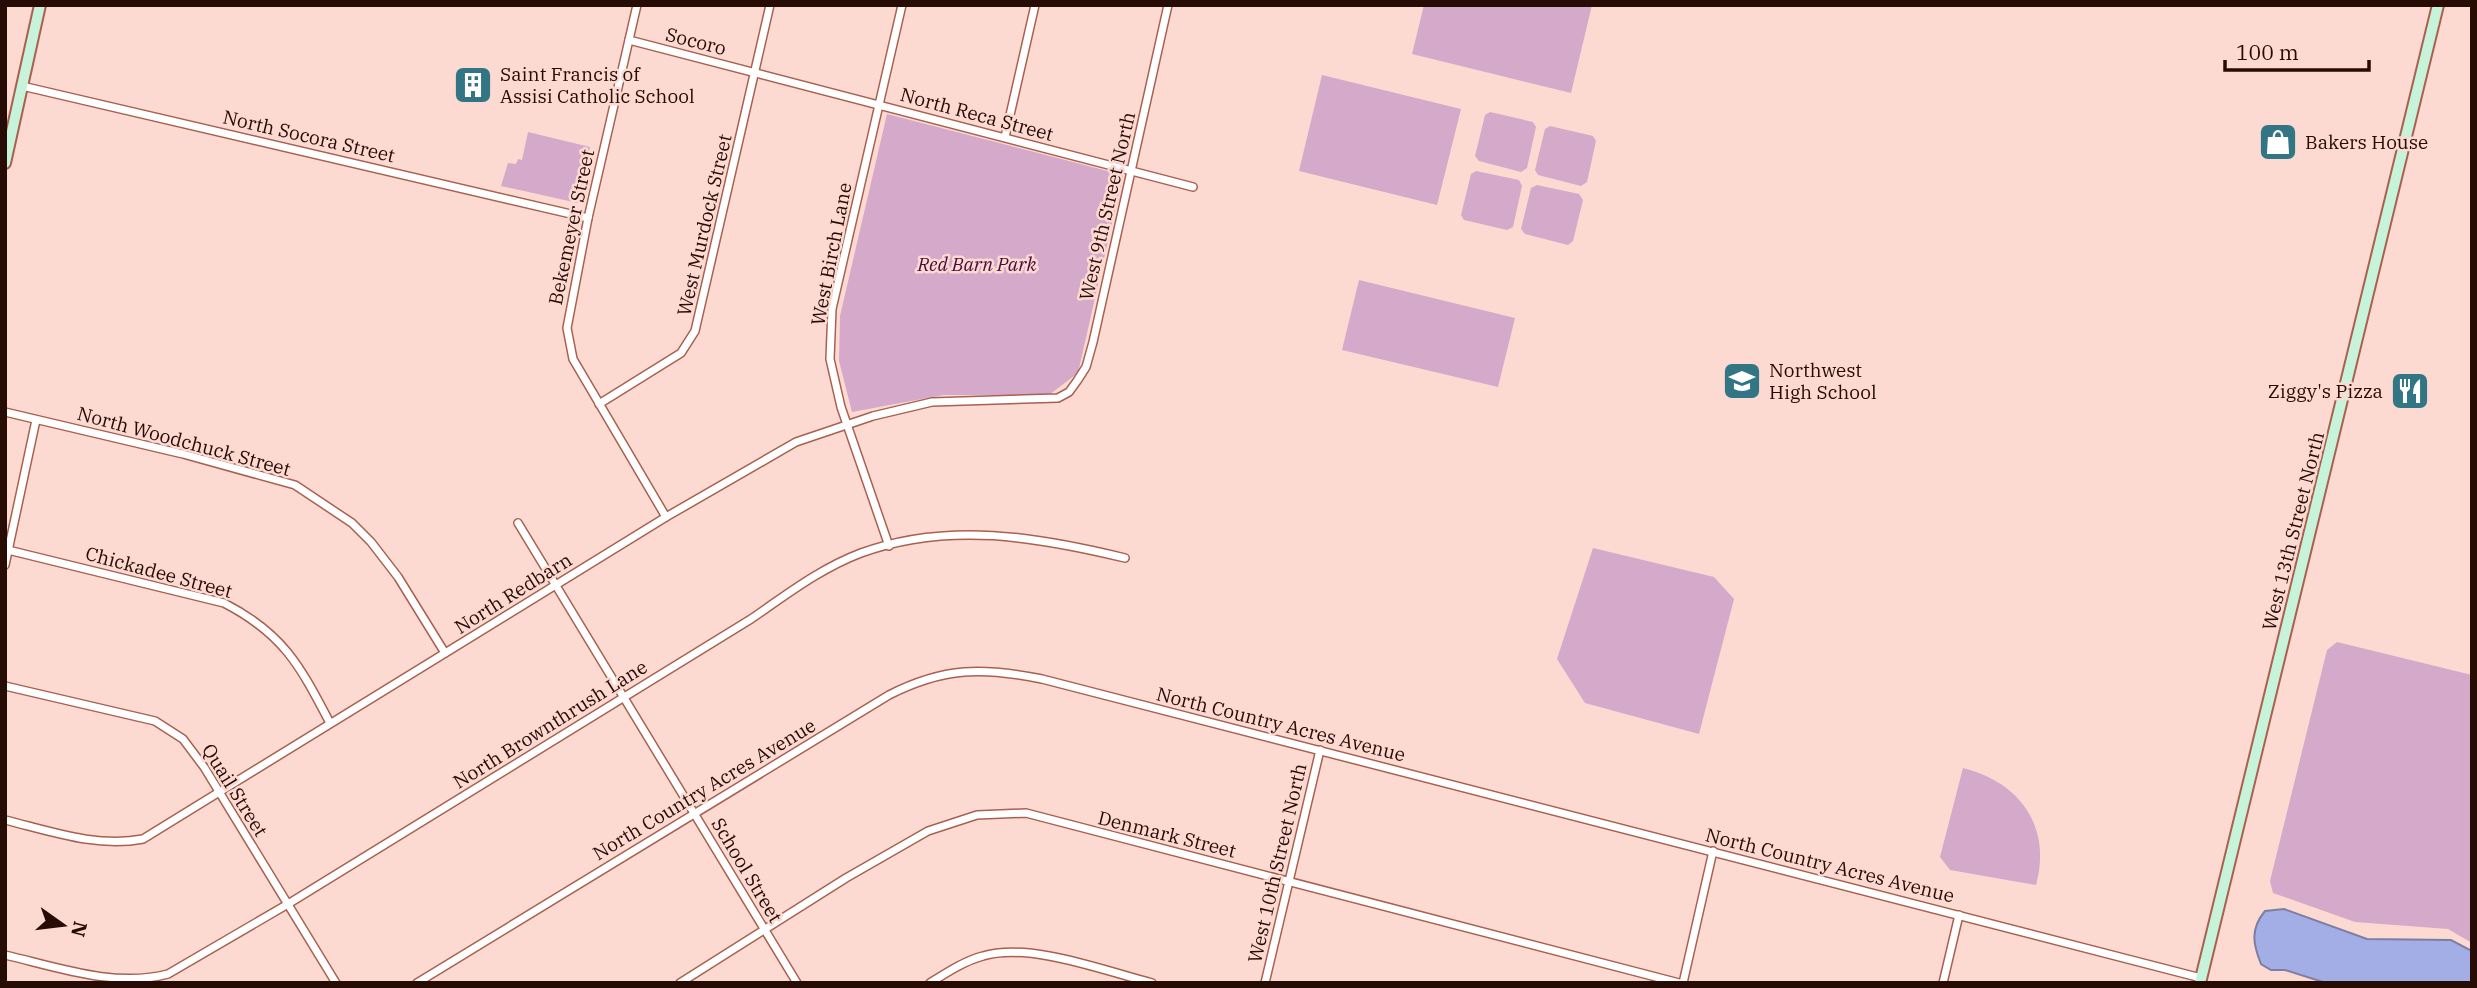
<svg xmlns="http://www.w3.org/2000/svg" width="2477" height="988" viewBox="0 0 2477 988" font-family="'IBM Plex Serif',serif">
  <rect width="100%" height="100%" fill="#fcdad2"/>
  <g fill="#d5a9ca">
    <path d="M1424,5H1592L1571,93L1412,54Z"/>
    <path d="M1322,75L1461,109L1437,205L1299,171Z"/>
    <path d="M1490,112L1533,122L1536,127L1527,168L1521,172L1479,161L1475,156L1485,115Z"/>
    <path d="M887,114L1123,175L1078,373L1049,395H944L852,412L839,361L840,316Z"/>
    <path d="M1550,126L1593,136L1596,141L1587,182L1581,186L1538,175L1535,170L1545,129Z"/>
    <path d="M528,132L590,147L578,203L501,186L508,163L516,164L518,159L522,160Z"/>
    <path d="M1476,171L1519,180L1522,186L1513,227L1507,230L1464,220L1461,215L1471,174Z"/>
    <path d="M1537,185L1579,194L1583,200L1573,241L1568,245L1525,234L1521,229L1531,188Z"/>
    <path d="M1359,280L1515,318L1498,387L1342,350Z"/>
    <path d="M1593,548L1714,577L1734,599L1699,734L1585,703L1557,659Z"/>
    <path d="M2337,642L2472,675V943L2448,929L2355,922L2273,893L2270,881L2327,650Z"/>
    <path d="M1963,768C2020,782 2052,827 2036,885L1950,870L1940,857Z"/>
  </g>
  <path fill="#a3aee6" stroke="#7e7da2" stroke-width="2" d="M2284,909L2367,939L2451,940L2472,951V983H2326L2285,970H2271L2261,964C2253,944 2250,929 2265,911Z"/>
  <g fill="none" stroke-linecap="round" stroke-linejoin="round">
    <g stroke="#a9614f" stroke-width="10">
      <g id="street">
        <path d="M637,5L588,218L567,328L573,359L666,517"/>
        <path d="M629,40L1193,187"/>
        <path d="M22,86L588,218"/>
        <path d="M1005,137L1035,5"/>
        <path d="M599,404L681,353L695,331L770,5"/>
        <path d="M5,412L183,454L295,485L352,523L371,542L398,577L445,653"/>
        <path d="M518,523L797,983"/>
        <path d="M889,546L841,407L830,359L832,309L902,5"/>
        <path d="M8,550L224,603C284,634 300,666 330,723"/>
        <path d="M5,565L36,420"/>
        <path d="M5,686L155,721L183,739L204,767L336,983"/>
        <path d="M5,820C50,831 97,848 143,839L666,517L796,442L873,416L932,402L1058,398L1069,392L1077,381L1086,367L1093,342L1168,5"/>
        <path d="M5,955C57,967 115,988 168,974L288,904L751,619C786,595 821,568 861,553C948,521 1038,537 1125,558"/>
        <path d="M417,983L889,695C944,667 983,667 1042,679L2201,978"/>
        <path d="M680,983L846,878L928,831L977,815L1026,813L1679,983"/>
        <path d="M930,983C946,973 964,961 983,956C1030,942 1105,971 1152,983"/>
        <path d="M1265,983L1320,750"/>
        <path d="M1683,983L1713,851"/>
        <path d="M1943,983L1959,915"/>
      </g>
    </g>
    <g stroke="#a9614f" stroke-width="14">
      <g id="secondary">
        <path d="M5,163L40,5"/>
        <path d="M2200,983L2438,5"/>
      </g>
    </g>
    <use href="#street" stroke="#fff" stroke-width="7"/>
    <use href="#secondary" stroke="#c7f3db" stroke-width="10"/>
  </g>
  <defs>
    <g id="building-square" transform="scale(2.0125)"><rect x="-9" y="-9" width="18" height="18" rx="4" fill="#327685" stroke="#fcdad2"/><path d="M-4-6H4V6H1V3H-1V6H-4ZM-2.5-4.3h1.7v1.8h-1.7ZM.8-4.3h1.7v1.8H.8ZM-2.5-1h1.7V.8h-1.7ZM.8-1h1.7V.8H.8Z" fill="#fff"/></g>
    <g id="shop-square" transform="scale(2.0125)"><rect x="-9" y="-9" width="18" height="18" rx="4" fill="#327685" stroke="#fcdad2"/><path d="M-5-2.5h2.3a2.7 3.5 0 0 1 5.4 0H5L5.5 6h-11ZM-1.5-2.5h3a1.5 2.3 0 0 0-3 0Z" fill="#fff"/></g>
    <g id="school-square" transform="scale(2.0125)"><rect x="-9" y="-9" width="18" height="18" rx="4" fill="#327685" stroke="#fcdad2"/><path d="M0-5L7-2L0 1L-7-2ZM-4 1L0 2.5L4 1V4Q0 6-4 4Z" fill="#fff"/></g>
    <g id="restaurant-square" transform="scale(2.0125)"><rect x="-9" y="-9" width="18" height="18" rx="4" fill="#327685" stroke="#fcdad2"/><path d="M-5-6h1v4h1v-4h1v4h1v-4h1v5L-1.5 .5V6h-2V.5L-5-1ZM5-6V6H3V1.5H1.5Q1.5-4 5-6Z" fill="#fff"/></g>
  </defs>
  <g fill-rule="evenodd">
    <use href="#building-square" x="473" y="85"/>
    <use href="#shop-square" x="2278" y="142"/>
    <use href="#school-square" x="1742" y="381"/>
    <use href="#restaurant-square" x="2410" y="391"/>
  </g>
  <g text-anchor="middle" stroke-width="5" stroke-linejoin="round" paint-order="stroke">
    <g font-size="19" fill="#270b05" stroke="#fcdad2">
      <text transform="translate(696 41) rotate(14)" y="7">Socoro</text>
      <text transform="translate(977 114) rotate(15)" y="7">North Reca Street</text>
      <text transform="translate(309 136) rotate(13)" y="7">North Socora Street</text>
      <text transform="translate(1107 206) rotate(-77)" y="7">West 9th Street North</text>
      <text transform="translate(704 225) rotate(-77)" y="7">West Murdock Street</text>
      <text transform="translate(571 227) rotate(-78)" y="7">Bekemeyer Street</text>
      <text transform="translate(831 254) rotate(-79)" y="7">West Birch Lane</text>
      <text transform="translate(184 441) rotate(15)" y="7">North Woodchuck Street</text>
      <text transform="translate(2293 531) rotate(-76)" y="7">West 13th Street North</text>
      <text transform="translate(159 572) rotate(15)" y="7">Chickadee Street</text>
      <text transform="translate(513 593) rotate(-32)" y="7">North Redbarn</text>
      <text transform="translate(550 724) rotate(-32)" y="7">North Brownthrush Lane</text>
      <text transform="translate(1281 724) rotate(14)" y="7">North Country Acres Avenue</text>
      <text transform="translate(704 789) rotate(-31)" y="7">North Country Acres Avenue</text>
      <text transform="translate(235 790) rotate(58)" y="7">Quail Street</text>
      <text transform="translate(1167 834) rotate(14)" y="7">Denmark Street</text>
      <text transform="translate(1277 863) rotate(-77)" y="7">West 10th Street North</text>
      <text transform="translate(1830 865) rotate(14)" y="7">North Country Acres Avenue</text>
      <text transform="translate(747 870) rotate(59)" y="7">School Street</text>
    </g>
    <g font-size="19" fill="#270b05" stroke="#fcdad2" text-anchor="start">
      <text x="500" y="81">Saint Francis of<tspan x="500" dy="22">Assisi Catholic School</tspan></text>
      <text x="2305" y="149">Bakers House</text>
      <text x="1769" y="377">Northwest<tspan x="1769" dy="22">High School</tspan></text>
      <text x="2383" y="398" text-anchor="end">Ziggy's Pizza</text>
    </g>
    <g font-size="19" font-style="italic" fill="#490a3f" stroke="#fcdad2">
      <text x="977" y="271">Red Barn Park</text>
    </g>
  </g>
  <rect width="2477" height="988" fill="none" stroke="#270b05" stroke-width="14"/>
  <g transform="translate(63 925) rotate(104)" stroke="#fcdad2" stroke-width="5" paint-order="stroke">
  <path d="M0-5L12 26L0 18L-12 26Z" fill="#270b05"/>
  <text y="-10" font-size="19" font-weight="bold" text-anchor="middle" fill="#270b05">N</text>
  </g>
  <path d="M2225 60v10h144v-10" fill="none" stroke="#270b05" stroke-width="3.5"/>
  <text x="2236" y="60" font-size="21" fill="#270b05" stroke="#fcdad2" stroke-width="5" paint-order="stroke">100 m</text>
</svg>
